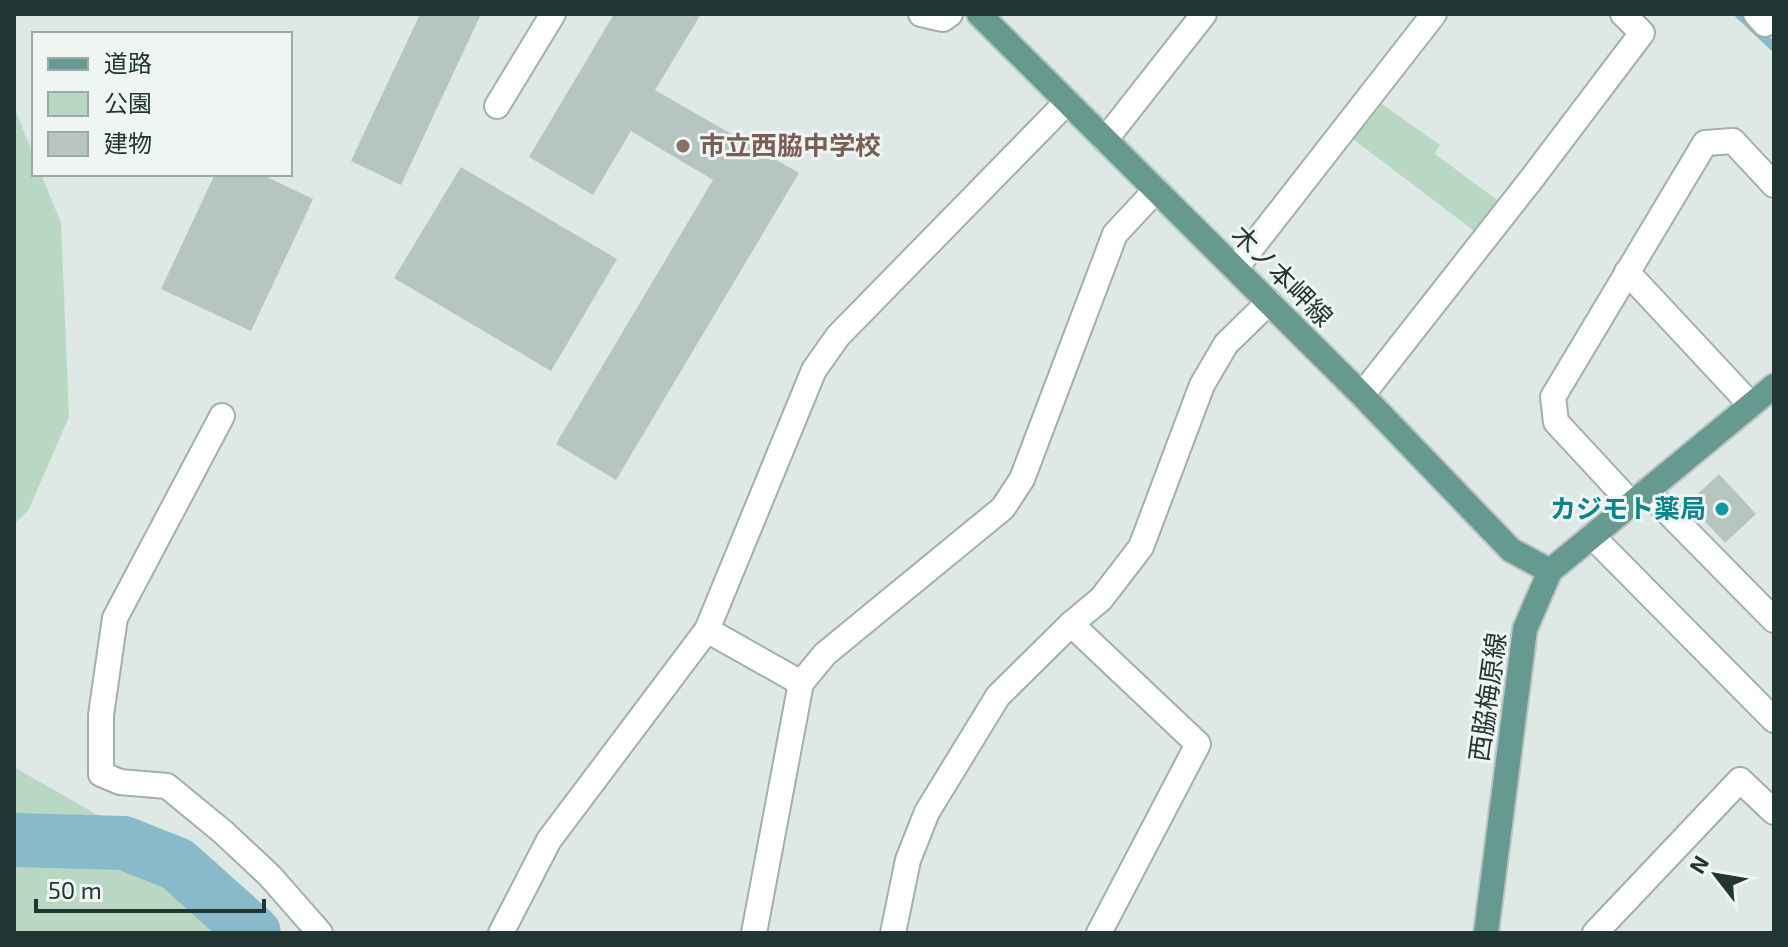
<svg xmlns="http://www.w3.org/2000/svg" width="1788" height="947" viewBox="0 0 1788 947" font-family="'Exo 2','Noto Sans JP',sans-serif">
  <rect width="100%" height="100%" fill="#dee8e4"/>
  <g fill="#b8d8c3">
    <path d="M1376,100L1440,145L1435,154L1501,203L1477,233L1349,136Z"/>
    <path d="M14,107L34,156V174H41L61,223L69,417L28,511L14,524Z"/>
    <path d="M14,767L255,905L275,933H14Z"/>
  </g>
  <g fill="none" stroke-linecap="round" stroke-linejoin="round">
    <path stroke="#89bac9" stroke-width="9" d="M1739,14L1774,47"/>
    <path stroke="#89bac9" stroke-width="54" d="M14,840L124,843L177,864L254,933"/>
  </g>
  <g fill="#b6c5c0">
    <path d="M420,14H481L401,185L351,161Z"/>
    <path d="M614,14H701L655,90L799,173L616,480L556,444L713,180L631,131L593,195L529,157Z"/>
    <path d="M461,167L617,259L551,371L394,278Z"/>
    <path d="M215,174H261L313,199L251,331L161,289Z"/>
    <path d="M1719,474L1756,514L1725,543L1688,503Z"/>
  </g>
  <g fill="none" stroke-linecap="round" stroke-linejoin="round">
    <g stroke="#a2afab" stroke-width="28">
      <g id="minor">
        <path d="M921,14L943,19L950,14"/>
        <path d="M1756,14L1765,24"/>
        <path d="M497,106L553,14"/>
        <path d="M1105,140L1204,14"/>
        <path d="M1235,269L1434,14"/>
        <path d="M1627,272L1751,405"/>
        <path d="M1362,395L1530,181L1642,33L1623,14"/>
        <path d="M222,416L115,618L101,715V774L120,782L167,786L223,832L270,876L320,933"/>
        <path d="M1647,491L1774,620"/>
        <path d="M1632,504L1556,422L1553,397L1705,143L1733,141L1774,185"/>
        <path d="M1592,536L1774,720"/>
        <path d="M1071,624L1198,744L1099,933"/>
        <path d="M707,630L801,683L825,654L1003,508L1022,479L1115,234L1156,190"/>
        <path d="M501,933L549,840L707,630L814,370L838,336L1067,102"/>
        <path d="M754,933L801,683"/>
        <path d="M893,933L908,860L927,812L998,696L1071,624L1101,599L1141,547L1202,385L1226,344L1269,302"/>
        <path d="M1595,933L1740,780L1774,812"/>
      </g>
    </g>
    <g stroke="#bcc3c2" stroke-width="28">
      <g id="major">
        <path d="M979,14L1362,395L1511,550L1550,571"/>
        <path d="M1486,933L1525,629L1550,571L1774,386"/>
      </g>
    </g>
    <use href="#minor" stroke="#fff" stroke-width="24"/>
    <use href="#major" stroke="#669a91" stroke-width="24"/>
  </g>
  <circle fill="#8d6e63" stroke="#eef5f2" stroke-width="3" cx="683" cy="146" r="8"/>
  <circle fill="#0f9aa8" stroke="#eef5f2" stroke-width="3" cx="1722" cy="509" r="8"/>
  <g text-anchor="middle" stroke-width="6" stroke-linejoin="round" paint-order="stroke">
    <g font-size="26" font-weight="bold" fill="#785e54" stroke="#eef5f2" text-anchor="start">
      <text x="699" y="155">市立西脇中学校</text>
    </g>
    <g font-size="26" fill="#213632" stroke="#eef5f2">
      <text transform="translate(1282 276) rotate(45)" y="9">木ノ本岬線</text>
      <text transform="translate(1488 697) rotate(-82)" y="9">西脇梅原線</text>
    </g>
    <g font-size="26" font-weight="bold" fill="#0d838f" stroke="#eef5f2" text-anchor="end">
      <text x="1706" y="518">カジモト薬局</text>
    </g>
  </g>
  <rect width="1788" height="947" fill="none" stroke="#213632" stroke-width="32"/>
  <rect x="32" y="32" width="260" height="144" fill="#eef5f2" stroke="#9ca9a5" stroke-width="2"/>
  <rect x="48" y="58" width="40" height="12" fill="#669a91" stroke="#9ca9a5" stroke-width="2"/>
  <text x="104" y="72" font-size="24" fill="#213632">道路</text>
  <rect x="48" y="92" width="40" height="24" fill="#b8d8c3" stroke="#9ca9a5" stroke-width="2"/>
  <text x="104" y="112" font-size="24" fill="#213632">公園</text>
  <rect x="48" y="132" width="40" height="24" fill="#b6c5c0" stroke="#9ca9a5" stroke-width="2"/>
  <text x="104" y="152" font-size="24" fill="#213632">建物</text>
  <g transform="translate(1716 875) rotate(301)" stroke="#eef5f2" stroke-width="6" paint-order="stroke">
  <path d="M0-6L14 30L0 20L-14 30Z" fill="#213632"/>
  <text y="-12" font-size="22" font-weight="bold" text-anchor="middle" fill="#213632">N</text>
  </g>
  <path d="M36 899v12h228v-12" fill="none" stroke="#213632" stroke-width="4"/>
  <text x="48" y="899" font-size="24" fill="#213632" stroke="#eef5f2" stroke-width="6" paint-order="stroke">50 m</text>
</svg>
